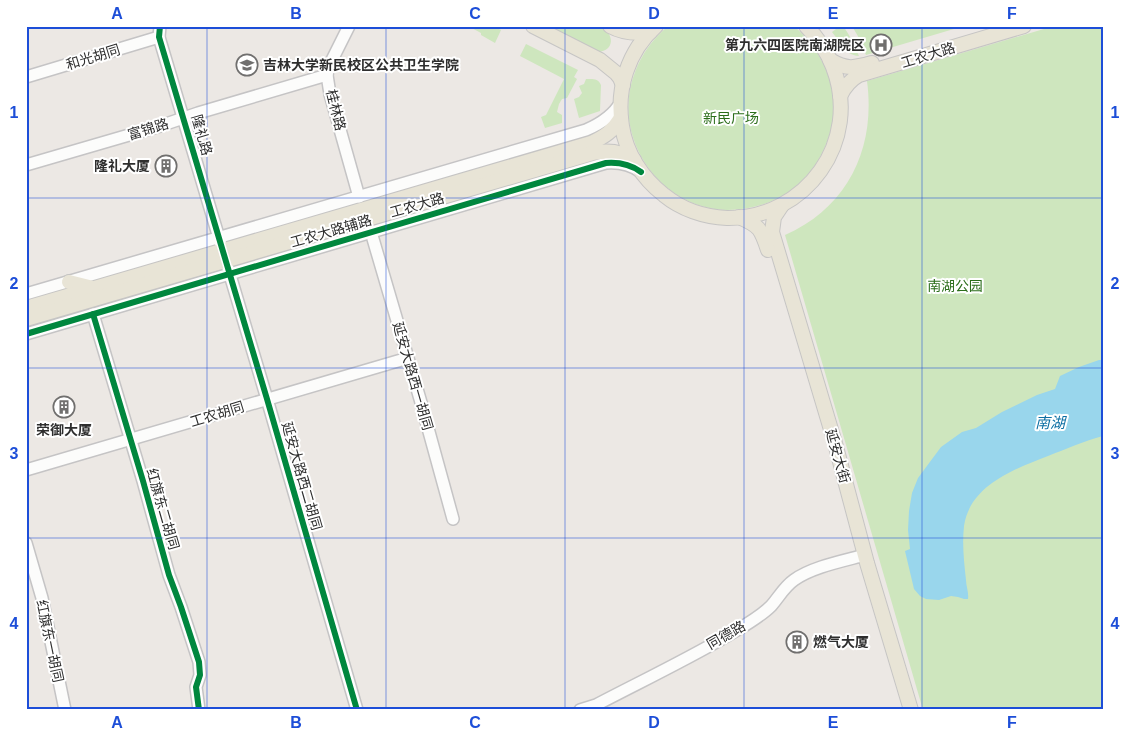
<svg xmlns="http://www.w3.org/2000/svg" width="1129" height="736" viewBox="0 0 1129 736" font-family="Helvetica,'Noto Sans SC',sans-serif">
  <rect width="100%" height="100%" fill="#ece8e4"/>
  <g fill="#cee6be">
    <path d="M468,26H493L501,30L495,43L481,35V33Z"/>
    <path d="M545,26H600C615,34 615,51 597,52Z"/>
    <path d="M668,26H794C822,50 839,87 832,124C827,150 813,174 791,190C772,204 750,210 727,210C658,208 610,135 635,72C642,53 653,39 668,26Z"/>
    <path d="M840,26H843C850,35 854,45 859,56C844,55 840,42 832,32Z"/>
    <path d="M852,26H964L866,55L859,38Z"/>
    <path d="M1054,26H1103V710H923L785,235C848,207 876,148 867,81Z"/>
    <path d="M526,44L578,70L574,77L577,79L567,98L562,99L559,104L557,112L562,115V123L545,128L541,117L546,115L564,79L520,56Z"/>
    <path d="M586,79C593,79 598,78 601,85L600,111L579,118L574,99L579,97L582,93L579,86L584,84Z"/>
  </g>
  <path fill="#99d6ec" d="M1099,360H1103V436C1084,441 1066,449 1048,456C1015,469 970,485 964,526C962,544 964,562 966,580C966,586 969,593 968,599H964L958,597L951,596L939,600L926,599L920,596L914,589L905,551L910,549L908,530L909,511L912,493L918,478L941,447L962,432L976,428L1002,412L1037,395L1055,389L1060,376L1079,367Z"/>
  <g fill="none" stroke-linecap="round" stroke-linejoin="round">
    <g stroke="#c5c4c5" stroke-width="14">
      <g id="minor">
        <path d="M160,26L159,37L267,399L357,710"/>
        <path d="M349,26L329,66L327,75L330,94L359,197"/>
        <path d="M26,77L159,37"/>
        <path d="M26,165L160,126L198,113L327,75"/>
        <path d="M371,232L420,399L453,519"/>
        <path d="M26,294L586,130C600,124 613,116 621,102"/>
        <path d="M93,314L143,481L169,575L181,607L199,662L200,675L196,687L199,710"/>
        <path d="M26,334L606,163C619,162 630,164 641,172"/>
        <path d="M26,470L408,358"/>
        <path d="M26,543L42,598L65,710"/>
        <path d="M580,710L596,705C640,682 684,661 727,636C742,627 759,618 771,606C779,597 784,587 794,580C812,567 843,561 865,555"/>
      </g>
    </g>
    <g stroke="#c6c5c4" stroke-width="16">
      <g id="major">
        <path d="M533,26L600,60L616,73L620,78L623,85"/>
        <path d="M610,26C623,33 636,34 650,32"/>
        <path d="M656,26C628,51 616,89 622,126C626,153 642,178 664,195C681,209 704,217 727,218C806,219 862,141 833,67C827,51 818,38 806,26"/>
        <path d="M830,60C847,70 854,68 872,63"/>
        <path d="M840,96C845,86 850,80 859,75L1024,26"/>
        <path d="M782,205L774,217L772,232L835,443L867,563L911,710"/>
        <path d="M739,217C760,226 761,229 768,250"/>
        <path d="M69,282L93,288"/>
        <path d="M26,308L591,143C604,137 613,131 621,118"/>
        <path d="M26,319L593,153C608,150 621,151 634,160"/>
      </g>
    </g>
    <use href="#minor" stroke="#fcfcfb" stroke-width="11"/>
    <use href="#major" stroke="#e8e4d6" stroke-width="14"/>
    <g stroke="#fff" stroke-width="9">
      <g id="cycleway">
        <path d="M160,26L159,37L267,399L357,710"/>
        <path d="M93,314L143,481L169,575L181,607L199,662L200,675L196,687L199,710"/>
        <path d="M26,334L606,163C619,162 630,164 641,172"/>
      </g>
    </g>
    <use href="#cycleway" stroke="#00873e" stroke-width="6"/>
  </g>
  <path fill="none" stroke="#1d4ed8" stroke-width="1" stroke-opacity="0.55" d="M207,26V710M386,26V710M565,26V710M744,26V710M922,26V710M26,198H1103M26,368H1103M26,538H1103"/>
  <defs>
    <g id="hospital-ring" transform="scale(1.125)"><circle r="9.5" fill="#fff" stroke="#706f6e" stroke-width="1.5"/><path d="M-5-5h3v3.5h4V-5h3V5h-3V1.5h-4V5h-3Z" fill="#706f6e"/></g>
    <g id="university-ring" transform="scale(1.125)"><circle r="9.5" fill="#fff" stroke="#706f6e" stroke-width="1.5"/><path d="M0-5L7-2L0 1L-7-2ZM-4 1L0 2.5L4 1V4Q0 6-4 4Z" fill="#706f6e"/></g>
    <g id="building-ring" transform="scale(1.125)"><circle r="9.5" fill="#fff" stroke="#706f6e" stroke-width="1.5"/><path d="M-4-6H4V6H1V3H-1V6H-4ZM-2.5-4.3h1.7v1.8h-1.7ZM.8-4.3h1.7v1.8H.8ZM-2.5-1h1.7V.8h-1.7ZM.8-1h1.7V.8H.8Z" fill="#706f6e"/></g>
  </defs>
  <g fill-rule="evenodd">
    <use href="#hospital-ring" x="881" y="45"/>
    <use href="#university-ring" x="247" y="65"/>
    <use href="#building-ring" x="166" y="166"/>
    <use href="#building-ring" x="64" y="407"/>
    <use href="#building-ring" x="797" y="642"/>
  </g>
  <g text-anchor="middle" stroke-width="4" stroke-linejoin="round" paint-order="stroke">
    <g font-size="14" font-weight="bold" fill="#2e2e2e" stroke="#fff" text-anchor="end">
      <text x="865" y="50">第九六四医院南湖院区</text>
      <text x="263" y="70" text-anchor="start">吉林大学新民校区公共卫生学院</text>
      <text x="150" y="171">隆礼大厦</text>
      <text x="64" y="435" text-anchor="middle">荣御大厦</text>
      <text x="813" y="647" text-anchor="start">燃气大厦</text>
    </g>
    <g font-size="14" fill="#2e2e2e" stroke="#fff">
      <text transform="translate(928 55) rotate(-17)" y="5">工农大路</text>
      <text transform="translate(93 57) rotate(-17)" y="5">和光胡同</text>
      <text transform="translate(336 110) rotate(76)" y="5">桂林路</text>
      <text transform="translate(148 129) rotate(-17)" y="5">富锦路</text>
      <text transform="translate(202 135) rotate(74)" y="5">隆礼路</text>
      <text transform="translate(417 205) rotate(-16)" y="5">工农大路</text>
      <text transform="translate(331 231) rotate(-16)" y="5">工农大路辅路</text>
      <text transform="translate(413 376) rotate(74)" y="5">延安大路西一胡同</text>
      <text transform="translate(217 414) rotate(-17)" y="5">工农胡同</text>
      <text transform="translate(838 456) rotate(74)" y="5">延安大街</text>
      <text transform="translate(302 476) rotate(74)" y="5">延安大路西二胡同</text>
      <text transform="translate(163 509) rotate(74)" y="5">红旗东二胡同</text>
      <text transform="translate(726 635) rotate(-30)" y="5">同德路</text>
      <text transform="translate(50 641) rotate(78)" y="5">红旗东一胡同</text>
    </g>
    <g font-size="14" fill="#2c6e1b" stroke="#fff">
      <text x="731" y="123">新民广场</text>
      <text x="955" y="291">南湖公园</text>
    </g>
    <g font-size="15" font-style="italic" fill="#0d6fa3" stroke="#fff">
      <text x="1050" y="428">南湖</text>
    </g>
  </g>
  <rect width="1129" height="736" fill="none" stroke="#ffffff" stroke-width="55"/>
  <rect x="28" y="28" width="1074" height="680" fill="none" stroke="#1d4ed8" stroke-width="2"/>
  <g font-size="16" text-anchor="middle" font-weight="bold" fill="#1d4ed8">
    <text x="117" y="19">A</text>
    <text x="296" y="19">B</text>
    <text x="475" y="19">C</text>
    <text x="654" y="19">D</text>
    <text x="833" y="19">E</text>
    <text x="1012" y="19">F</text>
    <text x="14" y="118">1</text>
    <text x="1115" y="118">1</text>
    <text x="14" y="289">2</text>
    <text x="1115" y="289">2</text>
    <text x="14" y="459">3</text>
    <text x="1115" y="459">3</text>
    <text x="14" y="629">4</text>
    <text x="1115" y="629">4</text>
    <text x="117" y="728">A</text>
    <text x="296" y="728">B</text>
    <text x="475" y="728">C</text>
    <text x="654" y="728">D</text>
    <text x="833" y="728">E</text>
    <text x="1012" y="728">F</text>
  </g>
</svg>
